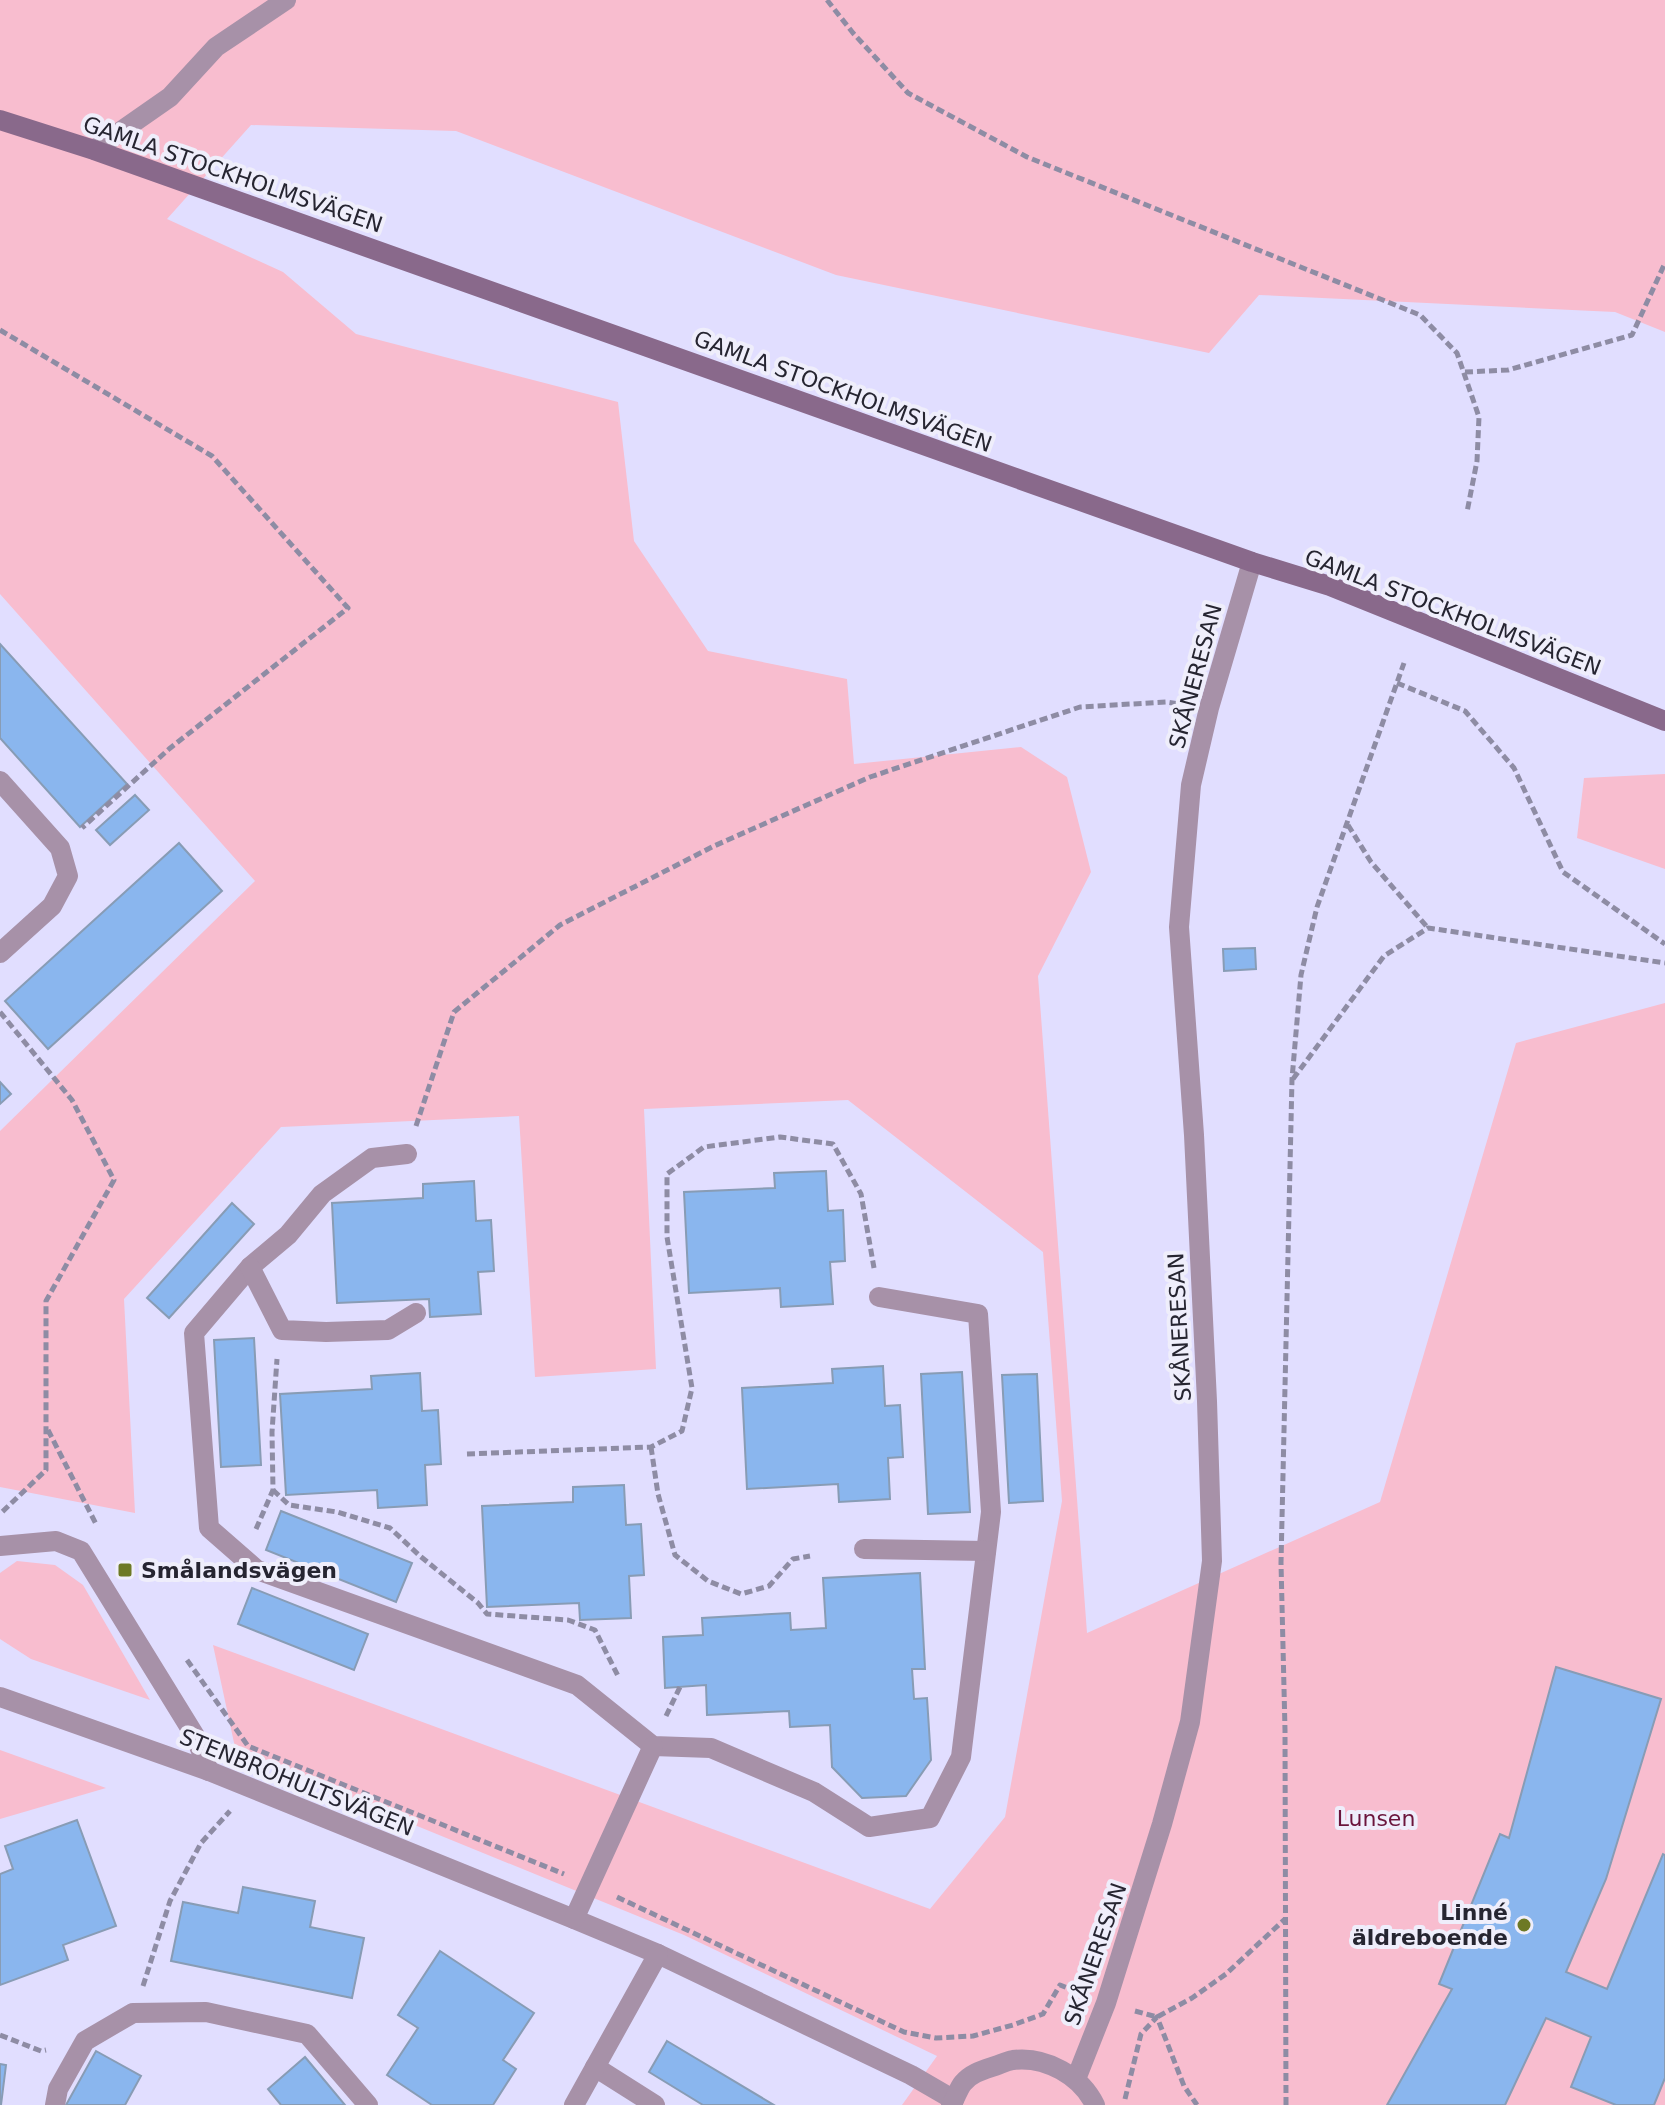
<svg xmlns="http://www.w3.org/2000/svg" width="1665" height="2105" viewBox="0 0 1665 2105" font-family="'DejaVu Sans',sans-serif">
  <rect width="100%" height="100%" fill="#e1deff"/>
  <g fill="#f8bdcf">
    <path d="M0,0H1665V332L1615,312L1259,295L1209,353L836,275L456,131L251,125L167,219L283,272L356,334L618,402L634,541L708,651L847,679L854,764L1021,747L1067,777L1091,872L1038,976L1087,1633L1380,1502L1516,1043L1665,1003V2105H902L937,2056L684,1935L236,1752L213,1645L930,1909L1005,1817L1062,1501L1043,1252L848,1100L644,1109L656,1369L535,1377L519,1116L281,1127L124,1299L135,1513L0,1487V1131L255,881L0,594Z"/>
    <path d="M1665,774V869L1577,838L1584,778Z"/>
    <path d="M17,1561L55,1565L83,1585L150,1700L31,1659L0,1639V1573Z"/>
    <path d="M0,1750L106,1788L0,1819Z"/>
  </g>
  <g fill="#8ab6ee" stroke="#889cb5" stroke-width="2">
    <path d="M0,644L127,784L80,827L0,738Z"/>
    <path d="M135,795L149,810L110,845L96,830Z"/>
    <path d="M179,843L222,891L48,1049L5,1001Z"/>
    <path d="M1255,948L1256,969L1224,971L1223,949Z"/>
    <path d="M0,1082L11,1094L0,1104Z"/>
    <path d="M826,1171L828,1211L843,1210L845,1261L830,1262L833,1304L781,1307L780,1288L689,1293L684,1192L775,1188L774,1173Z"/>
    <path d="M474,1181L476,1221L491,1220L494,1271L478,1272L481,1314L430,1317L429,1299L337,1303L332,1203L423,1198V1184Z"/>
    <path d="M232,1203L254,1224L169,1318L147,1298Z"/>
    <path d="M254,1338L261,1465L221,1467L214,1340Z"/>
    <path d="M883,1366L885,1406L900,1405L903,1457L888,1458L890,1499L839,1502L838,1484L747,1489L742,1388L833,1383L832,1369Z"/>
    <path d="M962,1372L970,1512L928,1514L921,1374Z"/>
    <path d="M420,1373L422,1411L438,1410L441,1464L425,1465L427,1505L378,1508L377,1490L286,1495L280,1394L372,1389L371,1376Z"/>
    <path d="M1037,1374L1043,1501L1009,1503L1002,1375Z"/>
    <path d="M624,1485L626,1525L641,1524L644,1575L629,1576L631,1618L580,1620L579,1603L487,1607L482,1506L573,1502V1487Z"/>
    <path d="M281,1511L412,1563L396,1602L266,1550Z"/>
    <path d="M920,1573L925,1669H912L914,1699L927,1698L931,1760L906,1796L862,1798L832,1767L830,1725L790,1727L789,1711L707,1715L706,1685L665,1688L663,1637L703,1635L702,1618L790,1613L791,1630L826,1628L823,1578Z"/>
    <path d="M252,1588L368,1634L354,1670L238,1624Z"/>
    <path d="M1556,1667L1661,1699L1606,1879L1566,1972L1607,1989L1663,1854L1665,1855V2078L1654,2105H1616L1571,2087L1591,2037L1546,2018L1505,2105H1387L1452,1989L1439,1984L1500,1834L1509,1838Z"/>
    <path d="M77,1820L116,1926L63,1945L68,1960L0,1985V1874L13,1869L5,1846Z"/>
    <path d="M243,1887L315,1901L310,1927L364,1938L352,1998L171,1961L183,1902L238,1913Z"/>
    <path d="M440,1951L534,2013L503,2060L516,2069L493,2105H432L387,2075L418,2028L398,2015Z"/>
    <path d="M667,2041L774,2105H703L649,2072Z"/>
    <path d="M96,2051L141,2076L125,2105H66Z"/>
    <path d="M305,2057L345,2105H281L268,2089Z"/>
    <path d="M0,2064L6,2065L1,2105H0Z"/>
  </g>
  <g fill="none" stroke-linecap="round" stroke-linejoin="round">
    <g stroke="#8e8ca4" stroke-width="5" stroke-dasharray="8 4" stroke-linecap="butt">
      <path d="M827,0L853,33L908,93L1027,157L1420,315L1457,353L1479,417L1477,461L1467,512"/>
      <path d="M0,330L212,456L348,608L169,749L82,828"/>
      <path d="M1465,372L1508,370L1632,335L1665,263"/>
      <path d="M1397,683L1465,711L1514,768L1563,872L1665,944"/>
      <path d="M1348,825L1371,862L1428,928"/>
      <path d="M0,1012L72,1100L114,1180L46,1301V1470L0,1514"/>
      <path d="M1293,1079L1384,956L1428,928L1665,963"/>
      <path d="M416,1126L454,1012L560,925L714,846L870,777L1080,707L1166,702L1179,704"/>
      <path d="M48,1430L96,1524"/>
      <path d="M651,1447L658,1494L675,1555L708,1581L741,1594L769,1586L793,1559L810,1556"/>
      <path d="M467,1454L651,1447L682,1431L692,1388L667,1237V1174L704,1147L780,1137L833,1144L861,1194L874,1268"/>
      <path d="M273,1490L289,1505L337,1512L390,1528L420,1556L478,1603L487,1614L568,1620L595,1630L619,1678"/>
      <path d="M256,1529L273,1490L272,1432L277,1359"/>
      <path d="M187,1660L248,1746L564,1874"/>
      <path d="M666,1716L680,1687"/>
      <path d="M617,1897L904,2032L936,2038L973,2036L1013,2025L1043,2014L1060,1985L1080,1993"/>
      <path d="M143,1986L170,1901L201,1843L230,1811"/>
      <path d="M1135,2011L1157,2017L1192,1998L1226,1974L1285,1919"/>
      <path d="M0,2035L41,2051L46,2050"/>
      <path d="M1125,2099L1141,2034L1157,2017L1184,2086L1197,2105"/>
      <path d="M1286,2105L1285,1730L1281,1563L1292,1079L1301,975L1317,907L1404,663"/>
    </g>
    <g stroke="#a791a8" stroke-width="20">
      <path d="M94,150L170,97L216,47L286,0"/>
      <path d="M0,781L60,848L68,876L52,906L0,953"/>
      <path d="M407,1154L372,1158L322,1194L288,1235L250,1267L194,1333L209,1528L257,1570L577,1685L653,1746L711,1748L814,1792L869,1827L930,1818L961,1757L991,1512L978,1314L879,1297"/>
      <path d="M250,1267L282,1330L326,1332L388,1330L416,1313"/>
      <path d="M0,1546L56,1541L81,1551L195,1736L209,1771"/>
      <path d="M864,1549L986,1551"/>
      <path d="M595,2067L655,2105"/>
      <path d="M55,2105L58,2089L85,2041L133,2013L206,2012L307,2034L368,2105"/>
    </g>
    <g stroke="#a791a8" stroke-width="20">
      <path d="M0,1697L209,1771L574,1919L658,1954L911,2075L954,2100"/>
      <path d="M574,1919L653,1746"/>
      <path d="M1076,2079L1106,2003L1162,1824L1190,1722L1212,1561L1207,1401L1194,1135L1179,927L1191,785L1209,708L1252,562"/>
      <path d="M574,2105L658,1954"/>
      <path d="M951,2105C956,2098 958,2089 963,2083C971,2073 983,2070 995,2066C1001,2064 1007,2061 1013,2060C1046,2056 1081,2076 1095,2105"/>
    </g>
    <path stroke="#89698b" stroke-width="20" d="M0,120L94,150L1252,562L1330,586L1665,721"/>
  </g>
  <g fill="#6d7925" stroke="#efeefb" stroke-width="3">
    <rect x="117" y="1562" width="16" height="16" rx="4"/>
    <circle cx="1524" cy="1925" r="8"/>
  </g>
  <g text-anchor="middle" stroke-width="8" stroke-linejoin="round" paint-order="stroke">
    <g font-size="22" fill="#262531" stroke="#efeefb">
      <text transform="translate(233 174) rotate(19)" y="8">GAMLA STOCKHOLMSVÄGEN</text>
      <text transform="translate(843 391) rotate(20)" y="8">GAMLA STOCKHOLMSVÄGEN</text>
      <text transform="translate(1453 612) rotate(21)" y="8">GAMLA STOCKHOLMSVÄGEN</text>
      <text transform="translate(1195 676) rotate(-75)" y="8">SKÅNERESAN</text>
      <text transform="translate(1179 1327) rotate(-93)" y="8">SKÅNERESAN</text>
      <text transform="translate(297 1782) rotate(22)" y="8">STENBROHULTSVÄGEN</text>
      <text transform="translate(1095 1954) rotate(-71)" y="8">SKÅNERESAN</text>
    </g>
    <g font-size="22" font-weight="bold" fill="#262531" stroke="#efeefb" text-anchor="start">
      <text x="141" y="1578">Smålandsvägen</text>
      <text x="1508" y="1920" text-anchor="end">Linné<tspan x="1508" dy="25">äldreboende</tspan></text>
    </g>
    <g font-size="22" fill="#6b153c" stroke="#efeefb">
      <text x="1376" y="1826">Lunsen</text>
    </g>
  </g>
</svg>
